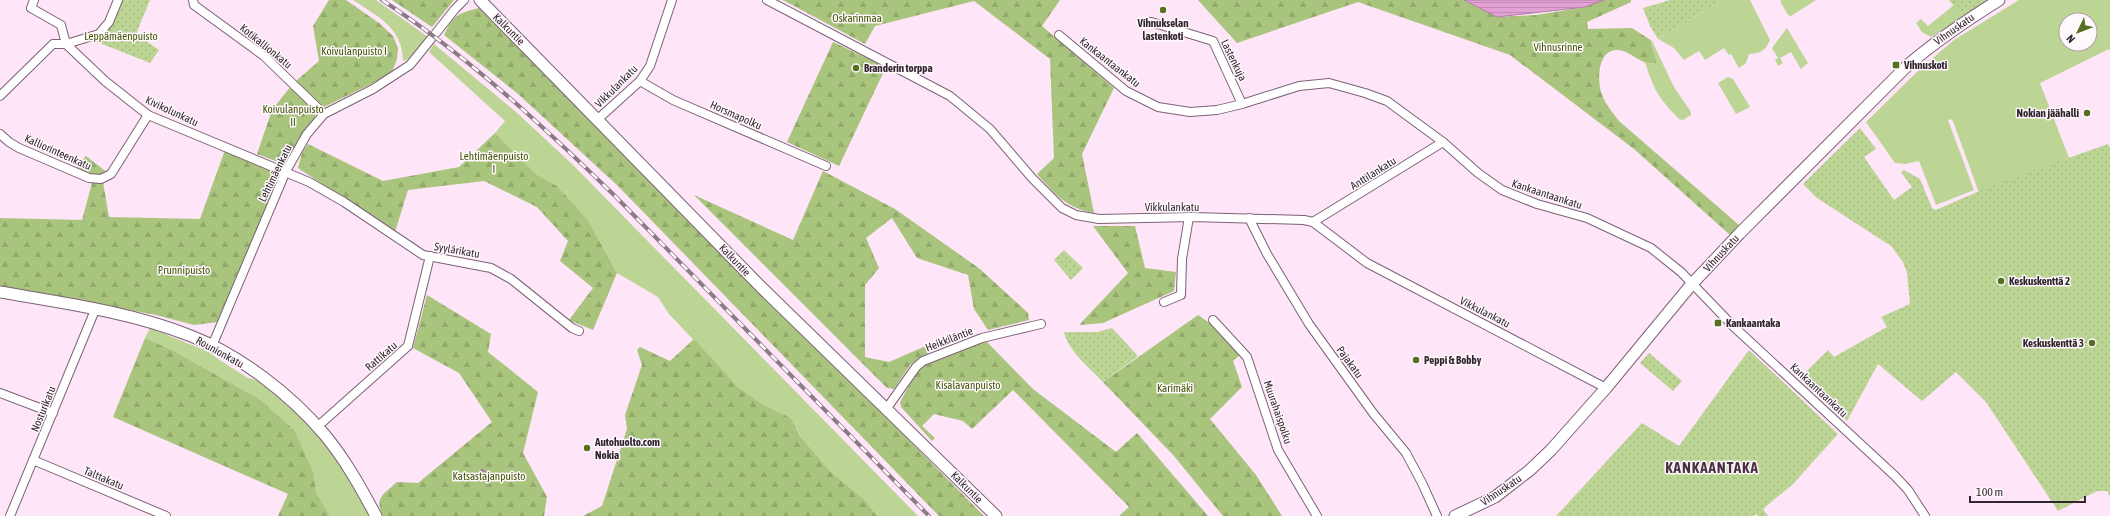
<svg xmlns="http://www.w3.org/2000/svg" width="2110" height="516" viewBox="0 0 2110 516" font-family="'Asap Condensed',sans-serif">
  <defs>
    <pattern id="forest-firs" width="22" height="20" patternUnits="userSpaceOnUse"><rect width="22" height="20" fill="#a9c57d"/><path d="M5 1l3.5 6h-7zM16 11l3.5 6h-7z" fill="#92a96c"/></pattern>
    <pattern id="park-dots" width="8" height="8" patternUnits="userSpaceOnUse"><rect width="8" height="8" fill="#bcd594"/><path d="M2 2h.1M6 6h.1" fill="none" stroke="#a2b780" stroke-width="1.8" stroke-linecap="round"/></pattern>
    <pattern id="water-rules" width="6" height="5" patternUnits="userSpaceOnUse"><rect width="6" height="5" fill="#e3a2d4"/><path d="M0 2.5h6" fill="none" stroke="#c38bb6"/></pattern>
  </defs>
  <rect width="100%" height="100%" fill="#fee5f7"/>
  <g fill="#bcd594" fill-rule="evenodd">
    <path d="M353,0H376L428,37L414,55L405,61L403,60C402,27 378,17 353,0Z"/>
    <path d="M1723,0H1750L1770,40C1765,51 1761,53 1749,54L1746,63L1739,68L1731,54L1729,55L1724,48L1705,60L1699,51L1684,60L1674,48L1658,39Z"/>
    <path d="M1782,0H1816L1791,16L1788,15L1780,1Z"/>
    <path d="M2019,0H2110V51L2109,49L2040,83L2069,158L1979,193L1953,121L1950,119L1948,120L1974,190L1936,205L1919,161L1905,164L1895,163L1866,122L1920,69L1954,40ZM2066,20H2090V44H2066Z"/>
    <path d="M1954,5L1963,17L1931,37L1922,32L1916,23L1921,19L1928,26Z"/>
    <path d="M1787,28L1808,63L1801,69L1791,52L1780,58L1783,63L1778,66L1775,60L1778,58L1772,48Z"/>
    <path d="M1652,41L1674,87L1691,112V115L1683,120L1679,119C1659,98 1654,91 1645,62L1656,63L1651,44Z"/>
    <path d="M434,44L516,112L571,163L918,516H877L865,500L832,473L801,437L791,418L762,404L738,387L669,314L658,297L617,273L588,220L557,186L536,174L495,133L505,121L429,52Z"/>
    <path d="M1728,77L1733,79L1750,107L1736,114L1718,83Z"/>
    <path d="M150,328L209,352L221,361L248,378L259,381L280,397L300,414L324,441L340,464L370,516H330L316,492L314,474L272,412L258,398L172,350L145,338Z"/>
  </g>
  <g fill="url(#forest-firs)">
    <path d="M329,0H346L379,23L393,36L398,48L397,59L392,72L381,79L324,107L296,81L319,61L313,26Z"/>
    <path d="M392,0H454L432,27Z"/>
    <path d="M783,0H1060L1042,26L1114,88L1082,154L1094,213C1066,208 1055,194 1037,174L1054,158L1050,59L974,1L875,26L865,44Z"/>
    <path d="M1198,0H1464L1497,17L1536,15L1585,7L1604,0H1631V2L1587,22L1588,29L1632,28L1652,41L1651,44L1657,63C1653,63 1648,63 1644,62C1634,58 1628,50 1616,50C1597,51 1597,82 1602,95C1606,105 1613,113 1619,121L1739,225L1730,235L1634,149L1510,55L1358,2L1237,43Z"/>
    <path d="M479,8L760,293L886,417L984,516H939L618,186L518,94L444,35C453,15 459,13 479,8Z"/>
    <path d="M833,42L886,67L839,166L787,142Z"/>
    <path d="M291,86L315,110V120L303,134L288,159L278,162L257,154L272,110Z"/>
    <path d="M495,133L536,174L557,186L588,220L617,273L593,330L569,320L593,288L560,261L568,241L537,207L484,181L408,190L395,232L298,168L302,153L308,144L383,181L459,167Z"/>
    <path d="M225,150L277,172L279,176L218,322L194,325L156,315L0,286V218L82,220L92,183L103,182L109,217L200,219Z"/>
    <path d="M86,156L108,173L99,178L75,169Z"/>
    <path d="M823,171L895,209L980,269L1028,313L1029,320L988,330L974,309L968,275L917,258L892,218L866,238L879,268L865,285V357L889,362L928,345L931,351L910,365L894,389L887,388L694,195L793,240Z"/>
    <path d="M1093,226H1135L1145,268L1176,272L1174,291L1103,323L1079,325L1128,273Z"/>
    <path d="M427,295L491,334L488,352L538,392L523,453L547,497L544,516H383C374,497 383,495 397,482L418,483L492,422L459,373L413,348Z"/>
    <path d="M1198,315L1214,326L1240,355L1233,361L1242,387L1210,419L1256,475L1282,516H1223L1174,456L1103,382Z"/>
    <path d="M145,338L172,350L258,398L294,430L314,474L316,492L330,516H278L288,494L113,417Z"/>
    <path d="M694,339L738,387L762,404L791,418L800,436L832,473L865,500L877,516H583L602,506L627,429L625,415L642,365L637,350L640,347L670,361Z"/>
    <path d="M986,341L1033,389L1116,452L1137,433L1208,516H1119L1129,507L1013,390L972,429L963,421L934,414L922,426L935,438L932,441L901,407L900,402L917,371L932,361Z"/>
  </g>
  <g fill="url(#park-dots)">
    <path d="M121,0H150L136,34L159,50L150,63L92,40Z"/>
    <path d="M1670,0H1723L1658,39L1650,26L1643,8Z"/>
    <path d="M1949,0H1990L1963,17Z"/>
    <path d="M1860,128L1876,149L1864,157L1894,200L1912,187L1901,172L1904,170L1920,179L1932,208L1936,210L1993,185L2108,144L2110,148V496L2107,491H2097L2058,511L1986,402L1956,372L1922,401L1878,364L1847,421L1801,377L1828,350L1834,357L1887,327L1881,317L1910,304L1907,273L1903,262L1891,246L1817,198L1803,184Z"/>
    <path d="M1064,250L1083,268L1071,280L1054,260Z"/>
    <path d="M1112,328L1138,356L1103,382C1089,367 1069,352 1064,332H1098Z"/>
    <path d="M1749,350L1838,434L1793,484L1763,509L1768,516H1758L1756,514L1753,516H1556L1642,423L1679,446Z"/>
    <path d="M1649,353L1682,381L1673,391L1640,363Z"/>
  </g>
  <path fill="url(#water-rules)" stroke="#ae7da2" d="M1464,0H1604L1585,7L1497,17Z"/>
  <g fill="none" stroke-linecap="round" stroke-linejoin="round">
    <path stroke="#ae7da2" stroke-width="2.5" d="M482,470L491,475"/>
    <g stroke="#7c6276" stroke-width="10">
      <g id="street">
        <path d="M34,0L31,8L61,25L66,44L105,81L148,115L309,182L344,202L423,255L491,268L511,279L572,328L579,331"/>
        <path d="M193,0L194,5L264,56L324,114"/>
        <path d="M767,0L950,96L990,129L1032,178L1062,208L1076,215L1099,219L1192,217L1304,220L1313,222L1367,263L1606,388"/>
        <path d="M1151,22L1213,41L1242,104"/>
        <path d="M436,33L455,9L464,0"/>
        <path d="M1059,35L1126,91L1158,107L1190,112L1217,110L1242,104L1299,86L1329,83L1365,93L1387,101L1443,142L1478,173L1502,190L1537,204L1587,218L1651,248L1681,272L1733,326L1895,476L1908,490L1925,516"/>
        <path d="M640,81L673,100L826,166"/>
        <path d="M0,96L53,44H66L99,34L109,22L118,0"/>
        <path d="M598,119L640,81L650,66L672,0"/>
        <path d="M0,134L9,142L19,148L89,178L101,179L111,174L148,115"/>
        <path d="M1249,218L1267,254L1309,324L1373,413L1406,453L1422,483L1437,516"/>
        <path d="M1313,222L1443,142"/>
        <path d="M1164,302L1181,295L1182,259L1189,217"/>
        <path d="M1213,320L1247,357L1278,450L1317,516"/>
        <path d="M212,346L286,171L307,134L324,114L373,89L410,65L431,39"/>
        <path d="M0,393L53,413"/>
        <path d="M887,408L916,367L923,361L982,338L1041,324"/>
        <path d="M317,427L408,346L430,256"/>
        <path d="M33,460L166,516"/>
        <path d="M10,516L95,310"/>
      </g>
    </g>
    <g stroke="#7c6276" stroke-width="13">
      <g id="secondary">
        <path d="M480,0L761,287L996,516"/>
        <path d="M0,292C64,303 131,312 191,336C240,355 291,395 324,434C345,459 361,488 376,516"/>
        <path d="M1455,516L1495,497L1530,470L1551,450L1606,388L1691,285L1740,233L1908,65C1937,40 1967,20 1999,0"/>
      </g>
    </g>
    <use href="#street" stroke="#fff" stroke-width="8"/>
    <use href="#secondary" stroke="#fff" stroke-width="11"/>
    <g stroke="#8c7a87" stroke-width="4">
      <path id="rail" d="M382,0C468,56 543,126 616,197L929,516"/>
    </g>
    <use href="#rail" stroke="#fff8fd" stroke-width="2.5" stroke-dasharray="8" stroke-linecap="butt"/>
  </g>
  <g fill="#566f21" stroke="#fff8fd" stroke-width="1.5">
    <circle cx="1163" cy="10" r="4"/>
    <rect x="1892" y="61" width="8" height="8" rx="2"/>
    <circle cx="856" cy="68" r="4"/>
    <circle cx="2087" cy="113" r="4"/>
    <circle cx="2001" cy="281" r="4"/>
    <rect x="1714" y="319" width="8" height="8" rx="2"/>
    <circle cx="2092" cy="343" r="4"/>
    <circle cx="1416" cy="360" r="4"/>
    <circle cx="587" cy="448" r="4"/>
  </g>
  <g text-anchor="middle" stroke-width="3" stroke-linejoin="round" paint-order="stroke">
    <g font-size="11" fill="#405703" stroke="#fff8fd">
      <text x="857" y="22">Oskarinmaa</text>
      <text x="121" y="40">Leppämäenpuisto</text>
      <text x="1558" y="51">Vihnusrinne</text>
      <text x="354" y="55">Koivulanpuisto I</text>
      <text x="293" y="113">Koivulanpuisto<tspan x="293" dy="13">II</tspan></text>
      <text x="494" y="160">Lehtimäenpuisto<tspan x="494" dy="13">I</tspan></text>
      <text x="184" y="274">Prunnipuisto</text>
      <text x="968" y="389">Kisalavanpuisto</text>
      <text x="1175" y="392">Karimäki</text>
      <text x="489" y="480">Katsastajanpuisto</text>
    </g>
    <g font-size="11" font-weight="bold" fill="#31262e" stroke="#fff8fd" text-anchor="start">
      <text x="1163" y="27" text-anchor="middle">Vihnukselan<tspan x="1163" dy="13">lastenkoti</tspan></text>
      <text x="1904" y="69">Vihnuskoti</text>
      <text x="864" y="72">Branderin torppa</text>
      <text x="2079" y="117" text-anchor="end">Nokian jäähalli</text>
      <text x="2009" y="285">Keskuskenttä 2</text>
      <text x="1726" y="327">Kankaantaka</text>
      <text x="2084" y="347" text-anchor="end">Keskuskenttä 3</text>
      <text x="1424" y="364">Peppi &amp; Bobby</text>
      <text x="595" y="446">Autohuolto.com<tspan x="595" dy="13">Nokia</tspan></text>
    </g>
    <g font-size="11" fill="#31262e" stroke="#fff8fd">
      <text transform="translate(509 29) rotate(45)" y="4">Kalkuntie</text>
      <text transform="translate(1954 29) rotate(-35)" y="4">Vihnuskatu</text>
      <text transform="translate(266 46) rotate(39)" y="4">Kotikallionkatu</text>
      <text transform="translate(1234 60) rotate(64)" y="4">Lastenkuja</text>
      <text transform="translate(1110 62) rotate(38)" y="4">Kankaantaankatu</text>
      <text transform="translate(616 86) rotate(-45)" y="4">Vikkulankatu</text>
      <text transform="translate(172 111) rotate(25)" y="4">Kivikolunkatu</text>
      <text transform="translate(736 115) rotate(24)" y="4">Horsmapolku</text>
      <text transform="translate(58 152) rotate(24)" y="4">Kalliorinteenkatu</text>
      <text transform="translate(275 173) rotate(-64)" y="4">Lehtimäenkatu</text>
      <text transform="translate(1373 173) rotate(-32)" y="4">Anttilankatu</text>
      <text transform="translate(1547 194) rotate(18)" y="4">Kankaantaankatu</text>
      <text x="1172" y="211">Vikkulankatu</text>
      <text transform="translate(457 250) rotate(10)" y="4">Syylärikatu</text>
      <text transform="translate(1721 253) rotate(-47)" y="4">Vihnuskatu</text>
      <text transform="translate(735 260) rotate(46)" y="4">Kalkuntie</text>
      <text transform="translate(1485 312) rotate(27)" y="4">Vikkulankatu</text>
      <text transform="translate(949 339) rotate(-21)" y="4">Heikkiläntie</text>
      <text transform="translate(220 352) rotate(29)" y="4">Rounionkatu</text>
      <text transform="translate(381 356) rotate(-41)" y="4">Rattikatu</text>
      <text transform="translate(1350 362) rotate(54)" y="4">Pajakatu</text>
      <text transform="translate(1819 390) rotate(43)" y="4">Kankaantaankatu</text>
      <text transform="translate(43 409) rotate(-68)" y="4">Nosturikatu</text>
      <text transform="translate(1278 412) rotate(71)" y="4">Muurahaispolku</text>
      <text transform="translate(104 478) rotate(23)" y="4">Talttakatu</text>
      <text transform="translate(967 487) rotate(45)" y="4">Kalkuntie</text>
      <text transform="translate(1501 490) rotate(-34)" y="4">Vihnuskatu</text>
    </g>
    <g font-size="15" font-weight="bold" letter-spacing="1" fill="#483042" stroke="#fff8fd">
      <text x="1712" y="473">KANKAANTAKA</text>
    </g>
  </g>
  <g transform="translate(2078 32) rotate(227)"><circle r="19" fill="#fff8fd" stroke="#ada4aa"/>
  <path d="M0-3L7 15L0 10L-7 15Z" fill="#566f21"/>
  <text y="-6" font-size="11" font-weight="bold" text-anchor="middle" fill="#31262e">N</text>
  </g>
  <path d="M1970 496v6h115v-6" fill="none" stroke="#31262e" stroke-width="2"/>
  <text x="1976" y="496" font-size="12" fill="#31262e" stroke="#fff8fd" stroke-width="3" paint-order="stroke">100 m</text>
</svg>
